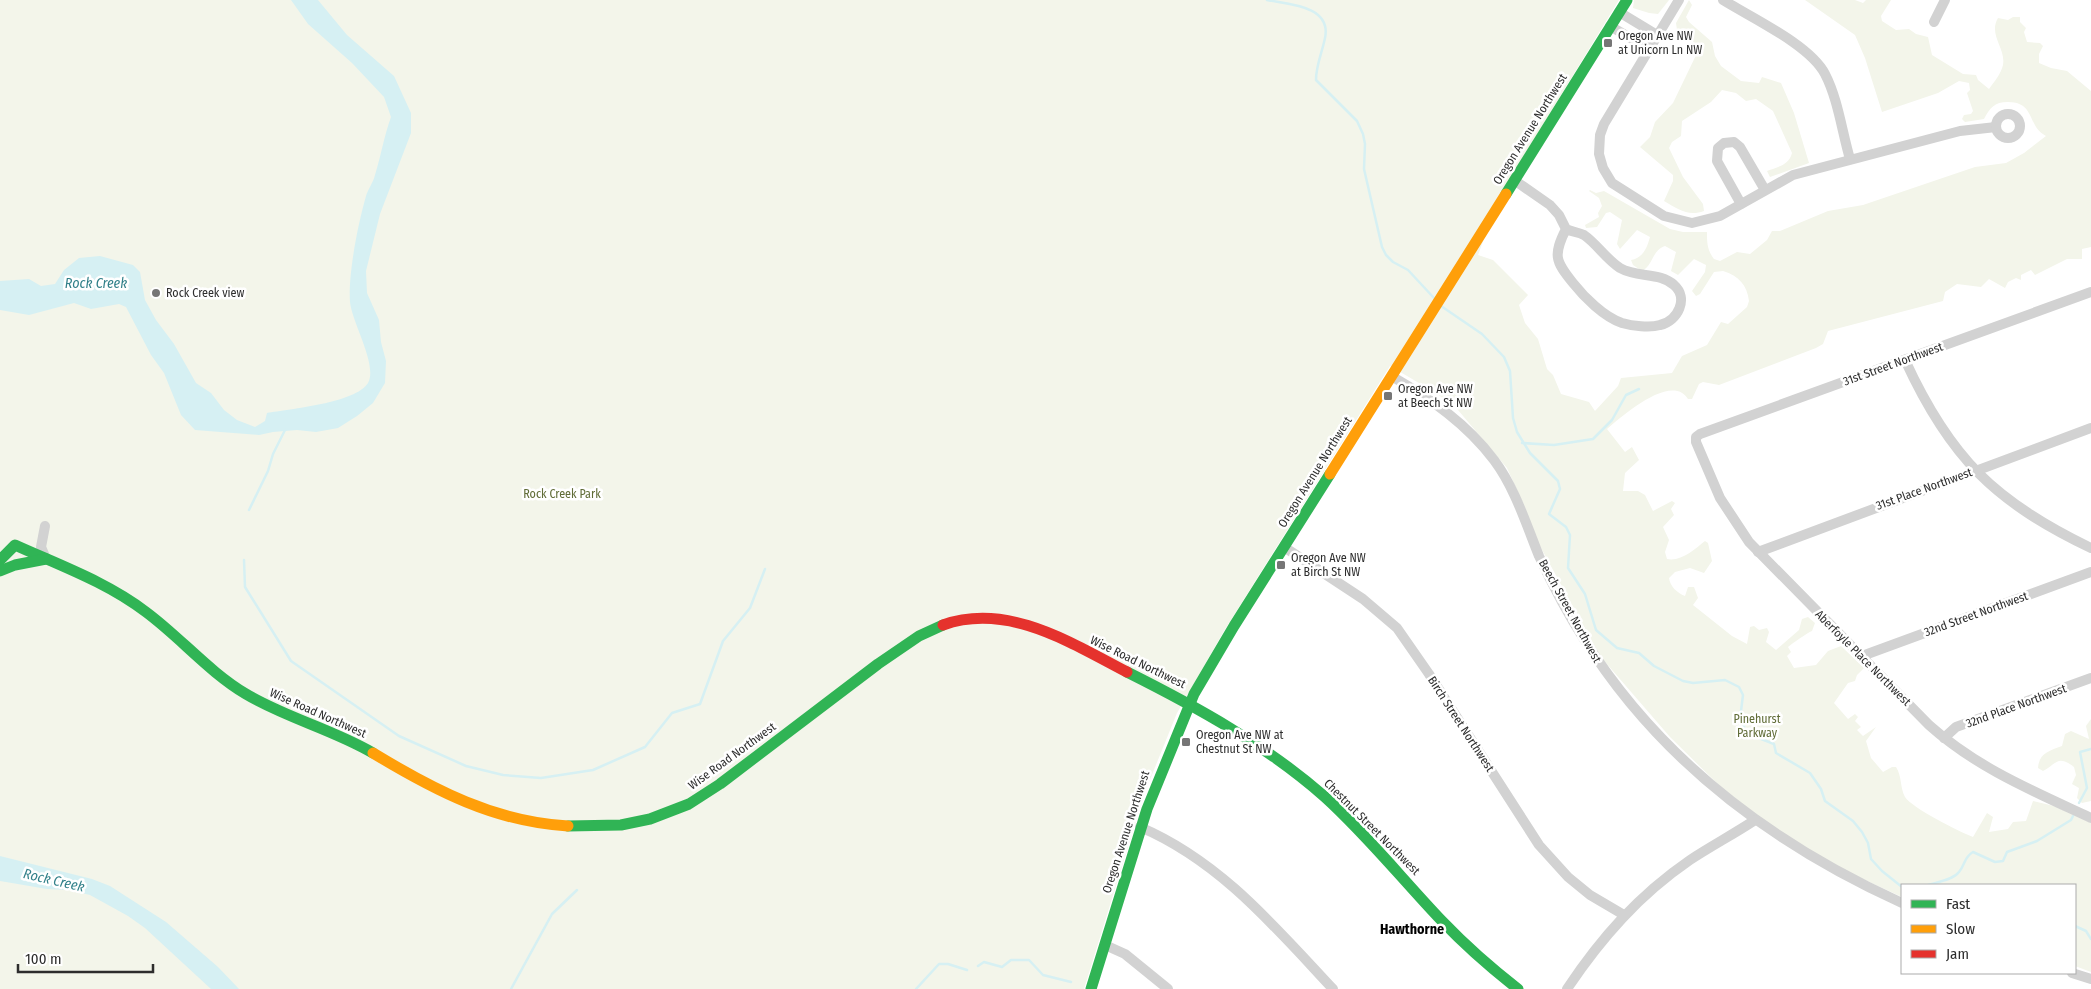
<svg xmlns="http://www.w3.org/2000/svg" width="2091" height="989" viewBox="0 0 2091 989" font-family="'Fira Sans Condensed',sans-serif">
  <rect width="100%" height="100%" fill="#fff"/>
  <g fill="#f3f5ea">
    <path d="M0,0H1619L1501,193L1478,255L1493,260L1528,295L1519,305L1525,323L1538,339L1547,369L1553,375L1561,394L1589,402L1595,411L1618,386L1621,378L1672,373L1682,356L1707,345L1721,322L1728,324L1747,307L1749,301C1747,285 1739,276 1723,271L1714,272L1700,294L1696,296L1692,291L1705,272L1706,265L1694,259L1678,275L1671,271L1676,252L1665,246C1652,250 1653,266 1642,271L1633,265L1631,260C1643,258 1647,248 1650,237L1637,230L1620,249L1617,244L1622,220L1610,212L1606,213L1597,227L1586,228L1585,225L1599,217L1598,213L1602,206L1599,198L1589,191L1590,190L1596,193L1604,191L1670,229L1683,232H1707C1707,242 1707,250 1714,259L1720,261L1737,252L1750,254L1767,240L1772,231H1780L1828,211L1863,205L1975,167L2006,163L2024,153L2046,136C2027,127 2036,102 2008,102C1994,102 1990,108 1984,119L1965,122L1962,119L1964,115L1971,114L1973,111L1967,93L1970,90L1969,83L1959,81L1938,93L1882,112L1865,58L1855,35L1805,0H1855L1863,3L1866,0H1891L1881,16L1882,21L1896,30L1909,29L1916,34L1928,37L1932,55L1963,74L1976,75L1978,80L1989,89C1994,82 2001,74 2003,65C2006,48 1988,35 1998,18L2008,20L2013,17H2020V22L2026,28L2024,32L2027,42L2040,43L2043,46L2039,54V63L2051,68L2067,71L2091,91V247L2082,249V259H2067L2035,275L2031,270L2021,275V280L2016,278L2008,282L2005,288L1989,279L1981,287L1957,284L1945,292L1943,301L1828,331L1823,344L1816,348L1719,385L1703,382L1699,384L1692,399H1688C1672,372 1622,416 1607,429L1625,452L1632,447L1639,460L1625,473L1623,491H1638L1645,495L1653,511L1672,501L1675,503L1671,509L1674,515L1663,527L1669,540L1665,552L1667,559C1681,562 1695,549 1705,541L1708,543L1712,561L1704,573L1690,568L1675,572L1669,578C1670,586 1677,593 1685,596L1688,587H1694L1698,598L1693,605L1732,636L1747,644L1750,627L1754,626L1759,630L1767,628L1769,632L1766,642L1776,650L1799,630L1802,619L1808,617L1815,623L1812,631C1807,633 1793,643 1788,647L1791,652L1787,656L1794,668L1816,665L1828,651L1841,646L1864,668L1857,675L1855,681L1848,683L1834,703L1848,719L1855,714L1858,717L1855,721L1861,727L1857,730L1863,736L1876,727L1866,741L1871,758L1883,772L1892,767H1896C1902,776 1900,788 1905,797C1912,808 1960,832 1973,837L1987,813L1993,817L1989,832L2008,829L2013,822L2026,821L2033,801L2054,806L2091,823V972L2075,966V885H1902V897L1815,857L1731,797L1670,737L1600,656L1535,537L1524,505L1507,468L1458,410L1436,393L1390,366L1224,631L1177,713L1145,792L1084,989H0Z"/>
    <path d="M1634,0H1669L1658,14L1649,13L1633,8Z"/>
    <path d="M1689,0L1692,5L1686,17L1689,22L1712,42L1715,56L1721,66L1741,81L1759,83L1762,77L1781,83L1794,113L1809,163L1770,177L1767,171C1778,167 1789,165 1792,153L1773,111L1756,99L1746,101L1736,93L1722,90L1711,102L1682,121L1681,136L1672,142L1669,148L1683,177L1703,204L1704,211C1688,217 1678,209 1664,201L1673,181V175L1640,147L1650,137L1655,122L1673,103L1699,49L1689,36L1677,30L1676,23Z"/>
    <path d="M2091,719V801L2082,803L2077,798L2079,788L2072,784L2076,775L2074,767C2057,754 2057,764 2043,771L2038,768C2039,753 2049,751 2062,746L2065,734L2071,731L2089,739L2086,726Z"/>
  </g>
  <g fill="#d6f0f3">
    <path d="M291,0H318L347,35L394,76L411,113V133L380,214L366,271L367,293L379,320L381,342L386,361L385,383L373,403L357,416L338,428L316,432L297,430L273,432L259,435L195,430L181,415L164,373L151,355L126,307L119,304L91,309L74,303L29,315L0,310V281L29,279L41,286L55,284L64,270L79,258L100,256L133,265L140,272L145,300L156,320L174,344L196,383L211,393L224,410L237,420L255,427L265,421L267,413C289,409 356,403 368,383C378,365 352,323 350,302C348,274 358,224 366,196C368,189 373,183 375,175C381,156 384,136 391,117L384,97L352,63L308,24Z"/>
    <path d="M0,856L92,879L110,886L166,922L218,967L239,989H211L145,928L128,916L90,895L69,890L47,889L0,881Z"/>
  </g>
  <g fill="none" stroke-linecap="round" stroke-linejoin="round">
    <g stroke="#d6f0f3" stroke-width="2.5">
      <path d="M1267,0C1286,4 1332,5 1325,38C1322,53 1316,65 1316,80L1357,121L1363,134L1365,144L1364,169L1382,247L1386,255L1393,262L1408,270L1434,298"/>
      <path d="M1441,306L1482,334L1504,357L1510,371L1513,418L1517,432L1530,453L1558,481L1560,489L1549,514L1566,527L1570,535L1568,568L1585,594L1596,630L1617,648L1639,653L1654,666L1683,681L1693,683L1725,680L1739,687L1743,695L1740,719L1746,731L1751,735L1774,744L1776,753L1810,773L1821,789L1825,801L1853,821L1862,832L1868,843L1871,859L1882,871L1902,887"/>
      <path d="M1522,443L1554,445L1593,439L1612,420L1626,395L1639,389"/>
      <path d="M249,510L268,471L273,454L285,430"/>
      <path d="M244,560L245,587L291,661L399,736L466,766L503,775L541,778L593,770L645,747L672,713L700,704L723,641L750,608L765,569"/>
      <path d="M2079,803L2087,788L2080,752L2091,749"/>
      <path d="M1928,885C1937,882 1953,880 1959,872C1965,865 1964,857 1973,852L1995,862L2003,861L2007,852L2037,841L2071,820L2073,816"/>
      <path d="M2075,926L2086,931L2091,939"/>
      <path d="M978,966L984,962L1002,967L1011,960H1029L1043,975L1071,982"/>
      <path d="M511,989L552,914L577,890"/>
      <path d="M916,989L939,964H948L967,970"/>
    </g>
    <g stroke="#d2d2d2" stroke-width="10">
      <path d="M1679,0L1604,124L1600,135L1599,154L1603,168L1612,183L1664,216L1692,223L1720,216L1793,175L1960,131L1996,127"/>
      <path d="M1723,0C1752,18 1810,45 1825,74C1838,99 1842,132 1850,159"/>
      <path d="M1619,12L1657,35"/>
      <path d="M1934,22L1945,0"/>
      <path d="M1610,26L1649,49"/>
      <circle cx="2008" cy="126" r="12"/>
      <path d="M1514,180L1550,205L1559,215L1566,229C1572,232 1578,232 1584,235C1597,244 1606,259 1620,268C1637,278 1660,272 1674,285C1689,298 1678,321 1660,325C1650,328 1632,326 1622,323C1604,317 1584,297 1573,283C1555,261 1553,255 1566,229"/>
      <path d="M1741,204L1717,161L1718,148L1724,143L1734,142L1740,147L1765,190"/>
      <path d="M2091,292L1700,434L1696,437V442L1720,498L1749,542L1929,725C1977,768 2033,791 2091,818"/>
      <path d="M1905,360C1950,458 1995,502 2091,548"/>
      <path d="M1393,377C1431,399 1467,424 1494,460C1515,488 1526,524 1539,556C1552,584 1567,613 1584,639C1660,760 1774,845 1902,903"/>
      <path d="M45,526L41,547L46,559"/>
      <path d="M1284,547L1363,599L1397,628L1429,674L1539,845L1568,877L1590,895L1624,915"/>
      <path d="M1758,552L2091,428"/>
      <path d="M1862,656L2091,572"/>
      <path d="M1944,738L1956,727L2091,678"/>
      <path d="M1140,827C1220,861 1275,927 1333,989"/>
      <path d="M1105,945L1125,954L1168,989"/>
      <path d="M2072,973L2091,979"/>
      <path d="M1567,989C1601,938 1639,895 1690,860C1711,846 1734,834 1755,820"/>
    </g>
    <g stroke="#30b455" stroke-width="11">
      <path d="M1506,194L1627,0"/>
      <path d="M0,560L15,545C59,565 107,582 146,612C181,638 209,672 246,694C286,718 332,729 373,753"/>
      <path d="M0,571L15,565L46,559"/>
      <path d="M1127,672C1197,707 1266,745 1325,797C1367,835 1403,880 1442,921C1466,946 1491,968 1518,989"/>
      <path d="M568,826L621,825L650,819L689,804L720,784L878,664L919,636L943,625"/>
      <path d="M1091,989L1147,809L1194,694L1234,626L1330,474"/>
    </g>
    <g stroke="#ff9f0a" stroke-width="11">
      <path d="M1330,474L1506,194"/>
      <path d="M373,753C434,790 495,822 568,826"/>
    </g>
    <path stroke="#e5322d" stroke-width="11" d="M943,625C1008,602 1071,643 1127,672"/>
  </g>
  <g fill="#767676" stroke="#fff" stroke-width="2">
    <rect x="1603" y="38" width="10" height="10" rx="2.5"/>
    <circle cx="156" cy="293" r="5"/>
    <rect x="1383" y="391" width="10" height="10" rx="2.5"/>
    <rect x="1276" y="560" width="10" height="10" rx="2.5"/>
    <rect x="1181" y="737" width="10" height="10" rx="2.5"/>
  </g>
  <g text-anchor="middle" stroke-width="5" stroke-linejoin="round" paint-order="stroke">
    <g font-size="12" fill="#2d2d2d" stroke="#fff" text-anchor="start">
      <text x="1618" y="40">Oregon Ave NW<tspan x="1618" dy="14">at Unicorn Ln NW</tspan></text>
      <text x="166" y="297">Rock Creek view</text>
      <text x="1398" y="393">Oregon Ave NW<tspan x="1398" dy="14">at Beech St NW</tspan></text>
      <text x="1291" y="562">Oregon Ave NW<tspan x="1291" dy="14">at Birch St NW</tspan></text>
      <text x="1196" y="739">Oregon Ave NW at<tspan x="1196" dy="14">Chestnut St NW</tspan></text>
    </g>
    <g font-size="12" fill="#2d2d2d" stroke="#fff">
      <text transform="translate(1530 129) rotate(-58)" y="4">Oregon Avenue Northwest</text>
      <text transform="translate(1893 364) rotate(-20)" y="4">31st Street Northwest</text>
      <text transform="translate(1315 472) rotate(-58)" y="4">Oregon Avenue Northwest</text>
      <text transform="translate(1924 489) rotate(-20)" y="4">31st Place Northwest</text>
      <text transform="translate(1570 611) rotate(61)" y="4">Beech Street Northwest</text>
      <text transform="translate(1976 614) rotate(-20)" y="4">32nd Street Northwest</text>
      <text transform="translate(1863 658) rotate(45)" y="4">Aberfoyle Place Northwest</text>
      <text transform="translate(1138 662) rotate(26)" y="4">Wise Road Northwest</text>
      <text transform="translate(2016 706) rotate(-20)" y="4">32nd Place Northwest</text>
      <text transform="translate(318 713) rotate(24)" y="4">Wise Road Northwest</text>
      <text transform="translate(1461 724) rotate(57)" y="4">Birch Street Northwest</text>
      <text transform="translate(732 756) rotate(-36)" y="4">Wise Road Northwest</text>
      <text transform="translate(1372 827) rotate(45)" y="4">Chestnut Street Northwest</text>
      <text transform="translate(1126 832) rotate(-72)" y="4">Oregon Avenue Northwest</text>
    </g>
    <g font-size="12" fill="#606c37" stroke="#fff">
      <text x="562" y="498">Rock Creek Park</text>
      <text x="1757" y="723">Pinehurst<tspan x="1757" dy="14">Parkway</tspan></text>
    </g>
    <g font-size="14" font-style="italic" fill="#318089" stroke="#fff">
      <text x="96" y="288">Rock Creek</text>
      <text transform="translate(54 880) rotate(13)" y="5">Rock Creek</text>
    </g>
    <g font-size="14" font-weight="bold" fill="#000" stroke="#fff">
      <text x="1412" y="934">Hawthorne</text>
    </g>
  </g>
  <rect x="1901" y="884" width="175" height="90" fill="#ffffff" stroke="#ababab"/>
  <rect x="1911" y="900" width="25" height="8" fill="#30b455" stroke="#ababab"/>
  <text x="1946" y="909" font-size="15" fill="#2d2d2d">Fast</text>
  <rect x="1911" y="925" width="25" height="8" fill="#ff9f0a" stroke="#ababab"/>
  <text x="1946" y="934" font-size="15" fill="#2d2d2d">Slow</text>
  <rect x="1911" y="950" width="25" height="8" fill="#e5322d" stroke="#ababab"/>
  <text x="1946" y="959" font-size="15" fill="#2d2d2d">Jam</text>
  <path d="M18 964v8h135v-8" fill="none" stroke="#2d2d2d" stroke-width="2.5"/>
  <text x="25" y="964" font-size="15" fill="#2d2d2d" stroke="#ffffff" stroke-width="4" paint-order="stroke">100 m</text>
</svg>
